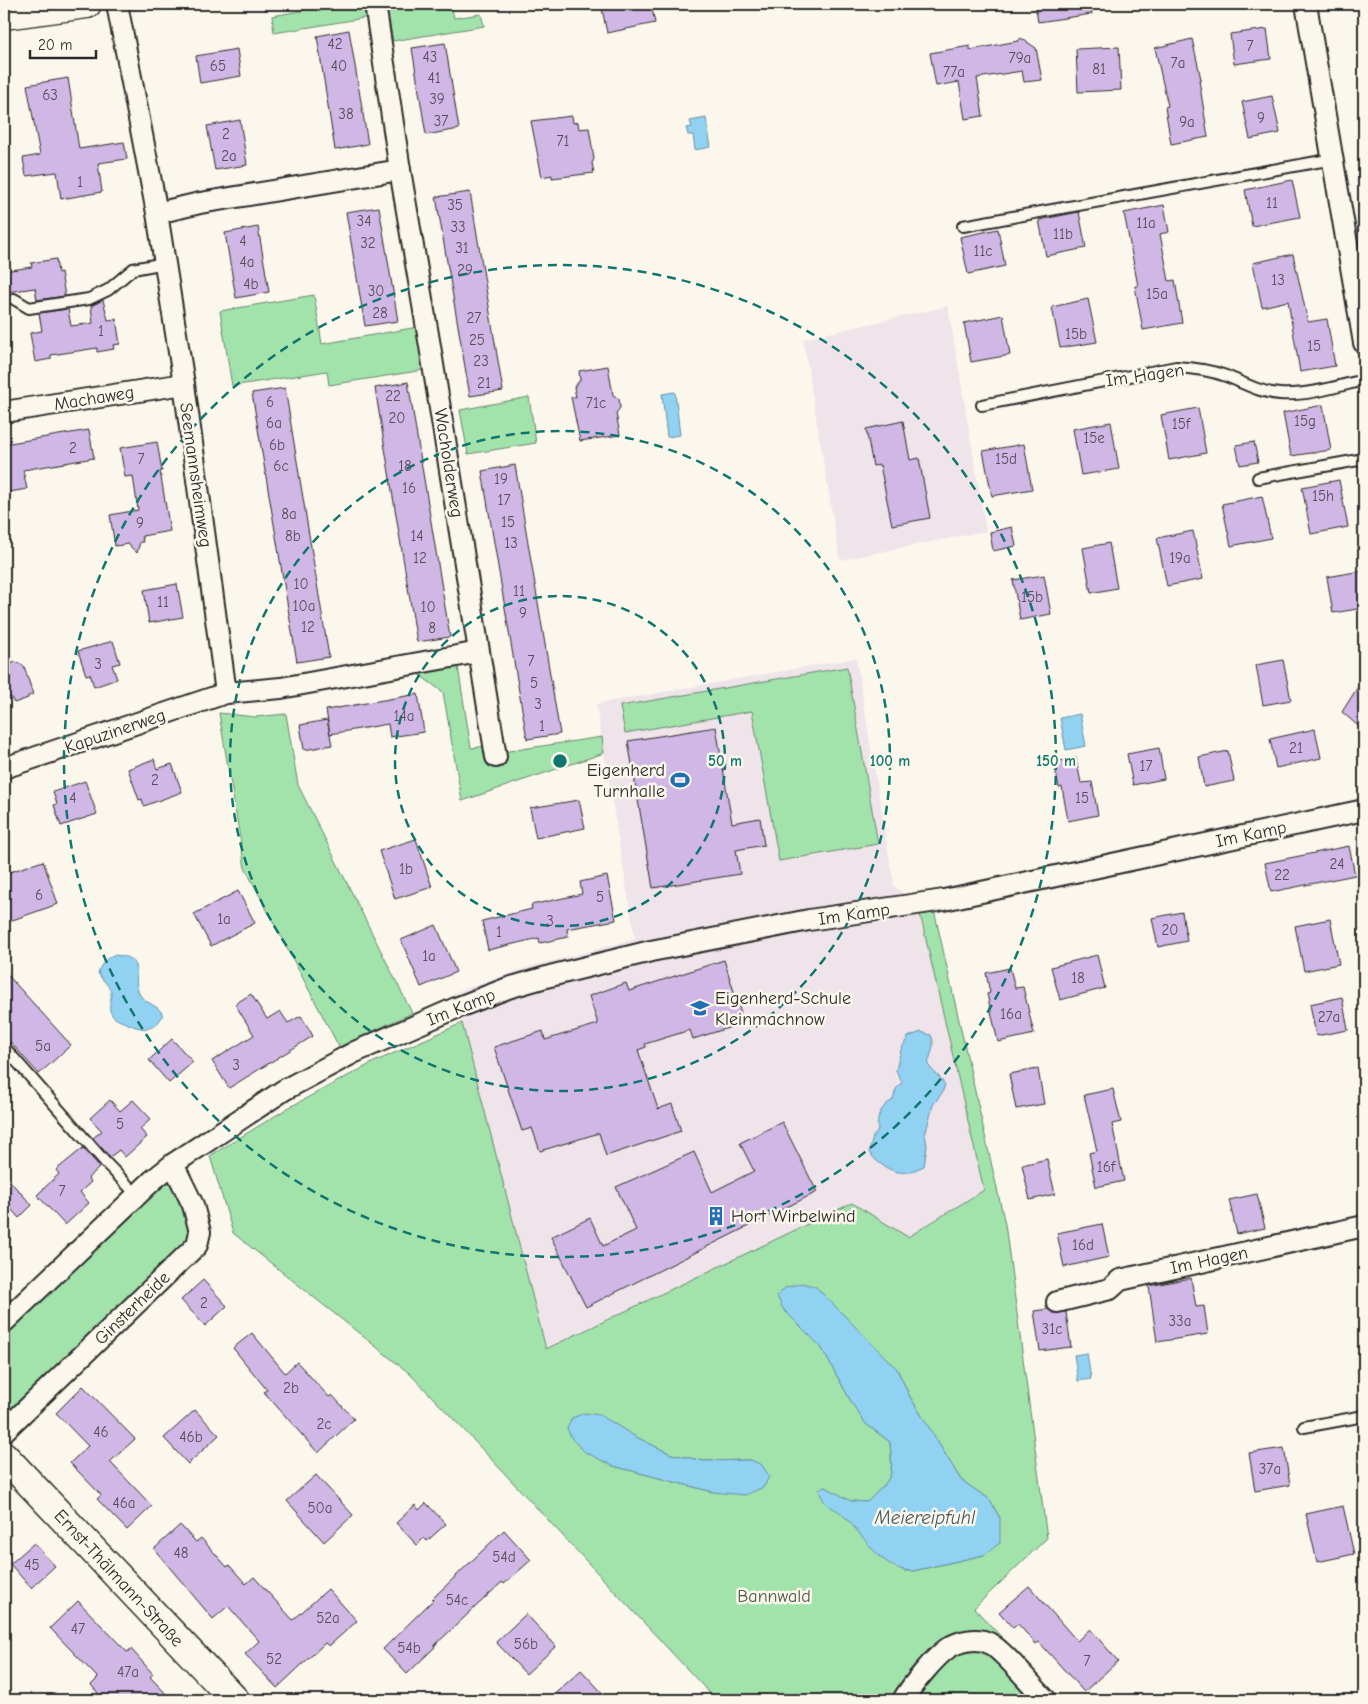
<svg xmlns="http://www.w3.org/2000/svg" width="1368" height="1704" viewBox="0 0 1368 1704" font-family="'Comic Neue',sans-serif">
  <rect width="100%" height="100%" fill="#fbf7ec"/>
  <filter id="ink" filterUnits="userSpaceOnUse"><feTurbulence type="fractalNoise" baseFrequency=".02" numOctaves="2"/><feDisplacementMap in="SourceGraphic" scale="10" xChannelSelector="R" yChannelSelector="G"/><feConvolveMatrix kernelMatrix="1 2 1 2 8 2 1 2 1" color-interpolation-filters="sRGB"/></filter>
  <g filter="url(#ink)">
    <g fill="#eee4ea">
      <path d="M948,306L986,531L840,560L803,339Z"/>
      <path d="M856,658L894,886L918,905L984,1190L907,1237L852,1203L546,1349L453,993L529,967L635,939L596,704Z"/>
    </g>
    <g fill="#a2e3ac" stroke="#66876c" fill-rule="evenodd">
      <path d="M340,4H451L454,18L481,14L484,26L393,41L388,14L274,33L272,16Z"/>
      <path d="M314,295L322,344L418,327L424,370L329,385L327,371L232,386L220,311Z"/>
      <path d="M529,397L536,443L468,454L460,410Z"/>
      <path d="M458,667L471,748L487,746L489,754L602,737L604,753L462,801L443,692L418,674Z"/>
      <path d="M847,667L878,844L779,861L752,711L625,733L620,706Z"/>
      <path d="M219,713L255,717L286,714L298,785L412,1013L339,1047L245,868Z"/>
      <path d="M932,901L1005,1224L1047,1538L974,1608L1061,1700H716L464,1430L409,1373L233,1233L210,1156L288,1108L374,1062L462,1023L546,1349L852,1203L908,1237L984,1190L918,905ZM783,1309L897,1369L909,1395L961,1480L989,1499L1000,1518L984,1555L913,1571H904L843,1514L851,1501L867,1502C894,1476 893,1479 890,1442L866,1424L853,1405L821,1347ZM636,1437L671,1454L704,1461L751,1460L713,1492L613,1466Z"/>
      <path d="M173,1164L200,1232L4,1431V1322Z"/>
    </g>
    <g fill="#91d2f3" stroke="#688fa3">
      <path d="M706,118L711,147L695,150L693,135H688L686,128L692,127L690,121Z"/>
      <path d="M675,392L680,435L667,437L662,394Z"/>
      <path d="M1080,714L1086,746L1066,750L1060,718Z"/>
      <path d="M113,955C148,956 130,979 140,995C145,1004 158,1004 163,1015C154,1033 141,1030 126,1023C121,1021 116,1020 112,1015C106,1007 114,998 110,989C107,983 101,979 98,973C101,964 105,959 113,955Z"/>
      <path d="M921,1032L931,1035C936,1046 930,1054 928,1065C934,1073 941,1077 945,1085L942,1093L933,1105L925,1135L927,1145L924,1166C919,1168 913,1171 908,1172C894,1175 876,1163 869,1152L873,1137L878,1130C876,1117 881,1106 893,1100L896,1089L902,1083L896,1070L901,1050L908,1037Z"/>
      <path d="M802,1283L816,1287L897,1369L909,1395L961,1480L989,1499L1000,1518V1543L984,1555L913,1571C882,1571 865,1537 845,1517C833,1504 826,1511 819,1490L824,1486L851,1501L867,1502C894,1476 893,1479 890,1442L866,1424L853,1405L821,1347L783,1309L777,1296L785,1288Z"/>
      <path d="M1087,1353L1091,1379L1078,1381L1074,1355Z"/>
      <path d="M585,1413L600,1415L636,1437L671,1454L704,1461L751,1460L762,1465L769,1476L764,1487L745,1495L713,1492L613,1466L585,1452L572,1439L567,1429L572,1418Z"/>
    </g>
    <g fill="#d1b7e6" stroke="#2b2b2b">
      <path d="M601,4H651L655,23L607,33Z"/>
      <path d="M1035,4H1091L1092,14L1038,22Z"/>
      <path d="M1267,29L1271,59L1234,64L1230,34Z"/>
      <path d="M349,30L368,144L335,150L317,36Z"/>
      <path d="M1021,38L1036,48L1042,80L1024,82L1022,71L977,78L983,116L965,119L959,82L936,86L930,53L970,46V50L1018,41Z"/>
      <path d="M1192,39L1201,79L1199,80L1208,137L1171,144L1165,107L1168,106L1155,48Z"/>
      <path d="M445,43L459,129L426,135L412,48Z"/>
      <path d="M1119,47L1121,90L1078,92L1076,49Z"/>
      <path d="M237,49L241,76L200,83L196,56Z"/>
      <path d="M68,78L79,149L124,142L127,159L98,163L102,192L61,199L57,172L26,176L23,158L40,155L27,85Z"/>
      <path d="M1272,96L1280,133L1250,139L1242,102Z"/>
      <path d="M572,116L573,123L578,122L579,129L589,128L594,159L592,163L594,173L552,178V175L542,177L531,121Z"/>
      <path d="M240,120L247,165L215,170L207,126Z"/>
      <path d="M1292,180L1300,217L1252,226L1245,190Z"/>
      <path d="M470,192L503,391L470,396L436,197Z"/>
      <path d="M1164,205L1169,232L1160,234L1169,281L1175,280L1182,323L1143,330L1135,286H1138L1124,213Z"/>
      <path d="M379,207L398,321L365,326L346,212Z"/>
      <path d="M1079,212L1086,248L1046,256L1039,220Z"/>
      <path d="M258,227L269,292L236,298L225,233Z"/>
      <path d="M998,229L1005,266L968,274L960,237Z"/>
      <path d="M1293,254L1308,322L1327,319L1335,366L1300,372L1288,301L1262,307L1253,263Z"/>
      <path d="M56,259L58,273L61,272L65,296L37,300L35,288L7,292L4,271L32,267L31,263Z"/>
      <path d="M1088,299L1097,342L1060,348L1052,307Z"/>
      <path d="M103,300L108,320L116,319L120,344L113,345L114,349L97,352V348L71,352L51,355V359L35,362L30,333L42,331L39,313L68,309L71,326L93,323L91,306Z"/>
      <path d="M1003,315L1010,355L971,362L964,323Z"/>
      <path d="M608,366L613,395L619,399L620,408L616,413L620,435L580,441L571,397H576L574,387L580,380L579,371Z"/>
      <path d="M408,382L450,637L417,642L375,388Z"/>
      <path d="M285,388L329,657L297,662L252,393Z"/>
      <path d="M1323,405L1331,450L1291,456L1283,413Z"/>
      <path d="M1198,408L1206,453L1169,460L1161,415Z"/>
      <path d="M903,421L910,460L919,458L930,518L892,525L880,465L873,466L866,429Z"/>
      <path d="M1111,422L1119,469L1081,475L1073,429Z"/>
      <path d="M89,430L94,458L23,470L27,489L4,493V444Z"/>
      <path d="M157,442L162,471H160L170,531L142,536L143,542H140L137,553L128,544L115,546L110,515L138,510L133,476L125,477L120,448Z"/>
      <path d="M1254,442L1258,462L1240,465L1236,445Z"/>
      <path d="M1024,444L1032,489L992,496L983,451Z"/>
      <path d="M515,465L560,734L527,739L482,471Z"/>
      <path d="M1339,480L1348,527L1311,534L1302,487Z"/>
      <path d="M1262,496L1271,538L1231,546L1222,504Z"/>
      <path d="M1012,527L1016,546L993,551L990,532Z"/>
      <path d="M1193,531L1203,579L1167,586L1157,538Z"/>
      <path d="M1109,543L1117,588L1091,593L1083,548Z"/>
      <path d="M1361,571L1364,592V608L1333,613L1327,577Z"/>
      <path d="M1044,575L1051,614L1020,620L1013,580Z"/>
      <path d="M177,584L183,617L149,623L144,590Z"/>
      <path d="M113,641L120,663L112,665L117,679L94,687L90,674L86,675L78,651Z"/>
      <path d="M1283,660L1291,700L1263,705L1256,665Z"/>
      <path d="M16,662L24,666L33,694L28,696V698L14,703L11,697L4,699V673L7,665Z"/>
      <path d="M1364,677V731L1342,712Z"/>
      <path d="M418,694L424,732L390,737L388,724L330,734L326,710Z"/>
      <path d="M327,720L332,745L304,750L300,725Z"/>
      <path d="M716,727L732,823L760,818L764,845L736,850L740,874L653,888L628,741Z"/>
      <path d="M1315,729L1321,758L1276,768L1270,739Z"/>
      <path d="M1159,748L1164,779L1133,785L1127,754Z"/>
      <path d="M1228,751L1234,781L1204,787L1199,757Z"/>
      <path d="M1076,758L1081,783L1092,782L1098,815L1068,821L1062,787L1059,788L1054,762Z"/>
      <path d="M154,759L157,769L172,764L182,792L144,806L142,799L139,800L128,769Z"/>
      <path d="M85,781L97,814L61,826L54,805L57,804L53,792Z"/>
      <path d="M579,800L585,828L536,838L530,808Z"/>
      <path d="M416,839L432,887L395,899L379,851Z"/>
      <path d="M1349,846L1355,875L1271,892L1265,863Z"/>
      <path d="M43,861L58,904L4,923V874Z"/>
      <path d="M607,876L616,920L567,929L568,937L540,943L539,938L488,950L482,921L532,909L531,905L582,894L580,882Z"/>
      <path d="M238,891L255,923L211,946L194,914Z"/>
      <path d="M1182,912L1187,941L1158,947L1152,918Z"/>
      <path d="M1330,919L1339,964L1304,971L1295,926Z"/>
      <path d="M436,925L456,972L421,987L401,940Z"/>
      <path d="M1097,955L1105,988L1060,1000L1051,967Z"/>
      <path d="M724,960L744,1023L693,1039L690,1030L645,1044L646,1047L638,1050L658,1109L672,1104L681,1131L606,1156L599,1133L540,1151L532,1128L522,1131L494,1047L543,1031L545,1040L598,1024L589,996L626,983L629,991Z"/>
      <path d="M1010,968L1015,988L1023,987L1034,1034L998,1042L987,994L990,993L986,973Z"/>
      <path d="M4,971L71,1045L39,1074L4,1035Z"/>
      <path d="M251,994L267,1019L280,1011L288,1023L301,1016L313,1036L229,1088L212,1061L254,1035L235,1004Z"/>
      <path d="M1342,997L1348,1030L1316,1036L1310,1004Z"/>
      <path d="M172,1039L193,1062L169,1083L149,1060Z"/>
      <path d="M1038,1069L1044,1104L1016,1109L1009,1074Z"/>
      <path d="M1113,1089L1121,1122L1112,1124L1124,1181L1096,1187L1089,1153L1097,1151L1084,1095Z"/>
      <path d="M110,1100L120,1111L133,1100L151,1119L140,1129L147,1137L125,1157L119,1150L110,1157L93,1138L102,1131L90,1118Z"/>
      <path d="M782,1122L817,1192L586,1307L551,1237L590,1218L603,1246L636,1230L616,1187L694,1152L712,1192L754,1171L740,1143Z"/>
      <path d="M83,1148L100,1167L88,1178L91,1182L80,1192L89,1203L65,1225L37,1195L59,1174L56,1170Z"/>
      <path d="M1047,1159L1055,1194L1030,1200L1022,1165Z"/>
      <path d="M4,1175L32,1205L19,1218L4,1201Z"/>
      <path d="M1257,1194L1265,1228L1237,1234L1229,1200Z"/>
      <path d="M1102,1224L1109,1257L1064,1267L1057,1233Z"/>
      <path d="M1191,1278L1196,1307L1204,1306L1208,1334L1157,1342L1149,1286Z"/>
      <path d="M203,1280L227,1306L205,1326L181,1300Z"/>
      <path d="M1048,1309L1054,1313L1066,1312L1071,1347L1040,1351L1034,1311Z"/>
      <path d="M252,1333L285,1373L297,1362L329,1397L332,1395L354,1419L318,1453L264,1392L267,1390L233,1348Z"/>
      <path d="M83,1386L135,1439L110,1462L152,1506L127,1530L97,1499L101,1495L70,1463L88,1446L56,1413Z"/>
      <path d="M195,1410L219,1435L188,1464L164,1438Z"/>
      <path d="M1284,1448L1290,1485L1255,1491L1249,1453Z"/>
      <path d="M316,1475L353,1515L324,1542L287,1501Z"/>
      <path d="M426,1503L446,1524L427,1541L424,1538L417,1545L396,1523L415,1505L419,1510Z"/>
      <path d="M1343,1506L1354,1554L1317,1562L1306,1514Z"/>
      <path d="M180,1525L196,1542L201,1538L227,1567L229,1565L246,1584L254,1577L293,1620L328,1589L357,1621L329,1646L325,1643L277,1688L245,1654L259,1641L228,1606L213,1619L154,1549Z"/>
      <path d="M504,1530L531,1560L504,1584L502,1582L434,1646L435,1647L407,1674L383,1649L433,1600L432,1599Z"/>
      <path d="M34,1543L55,1566L31,1588L10,1564Z"/>
      <path d="M1029,1586L1077,1641L1090,1629L1118,1661L1084,1692L1039,1642L1036,1644L1018,1624L1013,1628L999,1612Z"/>
      <path d="M78,1601L127,1652L131,1649L153,1674L150,1677L172,1700H104L91,1685L98,1678L50,1628Z"/>
      <path d="M526,1614L556,1646L526,1674L496,1642Z"/>
      <path d="M581,1670L609,1700H548Z"/>
    </g>
    <g fill="none" stroke-linecap="round" stroke-linejoin="round">
      <g stroke="#2b2b2b" stroke-width="14">
        <g id="lane">
          <path d="M963,226L1333,159"/>
          <path d="M14,299L29,308L89,299L108,290L133,269L165,263"/>
          <path d="M982,405L1176,367C1193,368 1210,370 1226,376C1244,383 1261,393 1280,394C1308,396 1338,386 1364,380"/>
          <path d="M1258,478L1364,459"/>
          <path d="M4,1047L105,1162L137,1195"/>
          <path d="M1304,1427L1364,1416"/>
        </g>
      </g>
      <g stroke="#2b2b2b" stroke-width="24">
        <g id="street">
          <path d="M117,4L157,213L184,384L226,693"/>
          <path d="M375,4L400,170L430,346L496,757"/>
          <path d="M1306,4L1364,343"/>
          <path d="M157,213L200,203L400,170"/>
          <path d="M4,412L184,384"/>
          <path d="M4,768L226,693L281,688L479,652"/>
          <path d="M1057,1302L1110,1289L1120,1280L1364,1226"/>
          <path d="M4,1322L153,1180L173,1164L284,1090L355,1052L456,1008L508,988L550,976L651,951L809,920L944,900L1364,810"/>
          <path d="M4,1431L197,1245L200,1232L193,1205L173,1164"/>
          <path d="M903,1700C911,1686 935,1657 948,1648C959,1641 977,1637 989,1643C1005,1652 1032,1686 1046,1700"/>
        </g>
      </g>
      <g stroke="#2b2b2b" stroke-width="31">
        <g id="secondary">
          <path d="M4,15L87,4"/>
          <path d="M4,1456L235,1700"/>
        </g>
      </g>
      <use href="#lane" stroke="#fbf7ec" stroke-width="10"/>
      <use href="#street" stroke="#fbf7ec" stroke-width="20"/>
      <use href="#secondary" stroke="#fbf7ec" stroke-width="28"/>
    </g>
  </g>
  <g fill="none" stroke="#0f766e" stroke-width="2.5" stroke-dasharray="9 6">
    <circle cx="560" cy="761" r="165"/>
    <circle cx="560" cy="761" r="330"/>
    <circle cx="560" cy="761" r="496"/>
  </g>
  <defs>
    <g id="stadium-bare" transform="scale(1.5)"><path d="M0-5a6.5 5 0 1 0 0 10a6.5 5 0 1 0 0-10ZM-3.5-1.8h7v3.6h-7Z" fill="#1f6fb2" stroke="#fbf7ec" stroke-width="2.5" paint-order="stroke"/></g>
    <g id="school-bare" transform="scale(1.5)"><path d="M0-5L7-2L0 1L-7-2ZM-4 1L0 2.5L4 1V4Q0 6-4 4Z" fill="#1f6fb2" stroke="#fbf7ec" stroke-width="2.5" paint-order="stroke"/></g>
    <g id="building-bare" transform="scale(1.5)"><path d="M-4-6H4V6H1V3H-1V6H-4ZM-2.5-4.3h1.7v1.8h-1.7ZM.8-4.3h1.7v1.8H.8ZM-2.5-1h1.7V.8h-1.7ZM.8-1h1.7V.8H.8Z" fill="#1f6fb2" stroke="#fbf7ec" stroke-width="2.5" paint-order="stroke"/></g>
  </defs>
  <g fill-rule="evenodd">
    <use href="#stadium-bare" x="680" y="780"/>
    <use href="#school-bare" x="700" y="1008"/>
    <use href="#building-bare" x="716" y="1216"/>
  </g>
  <g text-anchor="middle" stroke-width="5" stroke-linejoin="round" paint-order="stroke">
    <g font-size="15" fill="#544e5a">
      <text x="335" y="49">42</text>
      <text x="1250" y="51">7</text>
      <text x="430" y="62">43</text>
      <text x="1020" y="63">79a</text>
      <text x="1178" y="68">7a</text>
      <text x="218" y="71">65</text>
      <text x="339" y="71">40</text>
      <text x="1099" y="74">81</text>
      <text x="954" y="77">77a</text>
      <text x="434" y="83">41</text>
      <text x="50" y="100">63</text>
      <text x="437" y="104">39</text>
      <text x="346" y="119">38</text>
      <text x="1261" y="123">9</text>
      <text x="441" y="126">37</text>
      <text x="1187" y="127">9a</text>
      <text x="226" y="139">2</text>
      <text x="563" y="146">71</text>
      <text x="229" y="161">2a</text>
      <text x="80" y="187">1</text>
      <text x="1272" y="208">11</text>
      <text x="455" y="210">35</text>
      <text x="364" y="226">34</text>
      <text x="1146" y="228">11a</text>
      <text x="458" y="232">33</text>
      <text x="1063" y="239">11b</text>
      <text x="243" y="246">4</text>
      <text x="368" y="248">32</text>
      <text x="462" y="253">31</text>
      <text x="983" y="256">11c</text>
      <text x="247" y="267">4a</text>
      <text x="465" y="275">29</text>
      <text x="1278" y="285">13</text>
      <text x="251" y="289">4b</text>
      <text x="376" y="296">30</text>
      <text x="1157" y="299">15a</text>
      <text x="380" y="318">28</text>
      <text x="474" y="323">27</text>
      <text x="101" y="336">1</text>
      <text x="1076" y="339">15b</text>
      <text x="477" y="345">25</text>
      <text x="1314" y="351">15</text>
      <text x="481" y="366">23</text>
      <text x="484" y="388">21</text>
      <text x="393" y="401">22</text>
      <text x="270" y="407">6</text>
      <text x="596" y="408">71c</text>
      <text x="397" y="423">20</text>
      <text x="1305" y="426">15g</text>
      <text x="274" y="428">6a</text>
      <text x="1181" y="429">15f</text>
      <text x="1094" y="443">15e</text>
      <text x="277" y="450">6b</text>
      <text x="73" y="453">2</text>
      <text x="141" y="464">7</text>
      <text x="1006" y="464">15d</text>
      <text x="281" y="471">6c</text>
      <text x="405" y="471">18</text>
      <text x="501" y="484">19</text>
      <text x="409" y="493">16</text>
      <text x="1323" y="501">15h</text>
      <text x="504" y="505">17</text>
      <text x="289" y="519">8a</text>
      <text x="508" y="527">15</text>
      <text x="140" y="528">9</text>
      <text x="293" y="541">8b</text>
      <text x="417" y="541">14</text>
      <text x="511" y="548">13</text>
      <text x="420" y="563">12</text>
      <text x="1180" y="563">19a</text>
      <text x="301" y="589">10</text>
      <text x="519" y="596">11</text>
      <text x="1032" y="602">15b</text>
      <text x="163" y="607">11</text>
      <text x="304" y="611">10a</text>
      <text x="428" y="612">10</text>
      <text x="523" y="618">9</text>
      <text x="308" y="632">12</text>
      <text x="432" y="633">8</text>
      <text x="531" y="666">7</text>
      <text x="98" y="669">3</text>
      <text x="534" y="688">5</text>
      <text x="538" y="709">3</text>
      <text x="404" y="721">14a</text>
      <text x="542" y="731">1</text>
      <text x="1296" y="753">21</text>
      <text x="1146" y="771">17</text>
      <text x="155" y="785">2</text>
      <text x="73" y="803">4</text>
      <text x="1082" y="803">15</text>
      <text x="1337" y="869">24</text>
      <text x="406" y="874">1b</text>
      <text x="1282" y="880">22</text>
      <text x="39" y="900">6</text>
      <text x="600" y="902">5</text>
      <text x="224" y="924">1a</text>
      <text x="550" y="926">3</text>
      <text x="1170" y="935">20</text>
      <text x="499" y="937">1</text>
      <text x="429" y="961">1a</text>
      <text x="1078" y="983">18</text>
      <text x="1011" y="1019">16a</text>
      <text x="1329" y="1022">27a</text>
      <text x="43" y="1051">5a</text>
      <text x="236" y="1070">3</text>
      <text x="120" y="1129">5</text>
      <text x="1106" y="1172">16f</text>
      <text x="62" y="1196">7</text>
      <text x="1083" y="1250">16d</text>
      <text x="204" y="1308">2</text>
      <text x="1180" y="1326">33a</text>
      <text x="1052" y="1334">31c</text>
      <text x="291" y="1393">2b</text>
      <text x="324" y="1429">2c</text>
      <text x="101" y="1437">46</text>
      <text x="191" y="1442">46b</text>
      <text x="1270" y="1474">37a</text>
      <text x="124" y="1508">46a</text>
      <text x="320" y="1513">50a</text>
      <text x="181" y="1558">48</text>
      <text x="504" y="1562">54d</text>
      <text x="32" y="1570">45</text>
      <text x="457" y="1605">54c</text>
      <text x="328" y="1623">52a</text>
      <text x="78" y="1634">47</text>
      <text x="526" y="1649">56b</text>
      <text x="409" y="1653">54b</text>
      <text x="274" y="1664">52</text>
      <text x="1087" y="1666">7</text>
      <text x="128" y="1677">47a</text>
    </g>
    <g font-size="18" fill="#2b2b2b" stroke="#fbf7ec">
      <text transform="translate(1145 375) rotate(-8)" y="6">Im Hagen</text>
      <text transform="translate(94 398) rotate(-9)" y="6">Machaweg</text>
      <text transform="translate(449 463) rotate(81)" y="6">Wacholderweg</text>
      <text transform="translate(196 475) rotate(82)" y="6">Seemannsheimweg</text>
      <text transform="translate(115 731) rotate(-19)" y="6">Kapuzinerweg</text>
      <text transform="translate(1251 834) rotate(-12)" y="6">Im Kamp</text>
      <text transform="translate(854 914) rotate(-8)" y="6">Im Kamp</text>
      <text transform="translate(461 1007) rotate(-22)" y="6">Im Kamp</text>
      <text transform="translate(1209 1260) rotate(-12)" y="6">Im Hagen</text>
      <text transform="translate(132 1308) rotate(-44)" y="6">Ginsterheide</text>
      <text transform="translate(119 1578) rotate(47)" y="6">Ernst-Thälmann-Straße</text>
    </g>
    <g font-size="18" fill="#2b2b2b" stroke="#fbf7ec" text-anchor="start">
      <text x="665" y="776" text-anchor="end">Eigenherd<tspan x="665" dy="21">Turnhalle</tspan></text>
      <text x="715" y="1004">Eigenherd-Schule<tspan x="715" dy="21">Kleinmachnow</tspan></text>
      <text x="731" y="1222">Hort Wirbelwind</text>
    </g>
    <g font-size="18" fill="#49594b" stroke="#fbf7ec">
      <text x="774" y="1602">Bannwald</text>
    </g>
    <g font-size="19" font-style="italic" fill="#44555d" stroke="#fbf7ec">
      <text x="925" y="1524">Meiereipfuhl</text>
    </g>
  </g>
  <circle cx="560" cy="761" r="8" fill="#0f766e" stroke="#fbf7ec" stroke-width="2.5"/>
  <g font-size="15" text-anchor="middle" font-weight="bold" fill="#0f766e" stroke="#fbf7ec" stroke-width="5" stroke-linejoin="round" paint-order="stroke">
    <text x="725" y="766">50 m</text>
    <text x="890" y="766">100 m</text>
    <text x="1056" y="766">150 m</text>
  </g>
  <rect width="1368" height="1704" fill="none" stroke="#fbf7ec" stroke-width="20"/>
  <rect x="10" y="10" width="1348" height="1684" fill="none" stroke="#2b2b2b" stroke-width="2" filter="url(#ink)"/>
  <path d="M30 50v8h66v-8" fill="none" stroke="#2b2b2b" stroke-width="2.5"/>
  <text x="38" y="50" font-size="15" fill="#2b2b2b" stroke="#fbf7ec" stroke-width="4" paint-order="stroke">20 m</text>
</svg>
